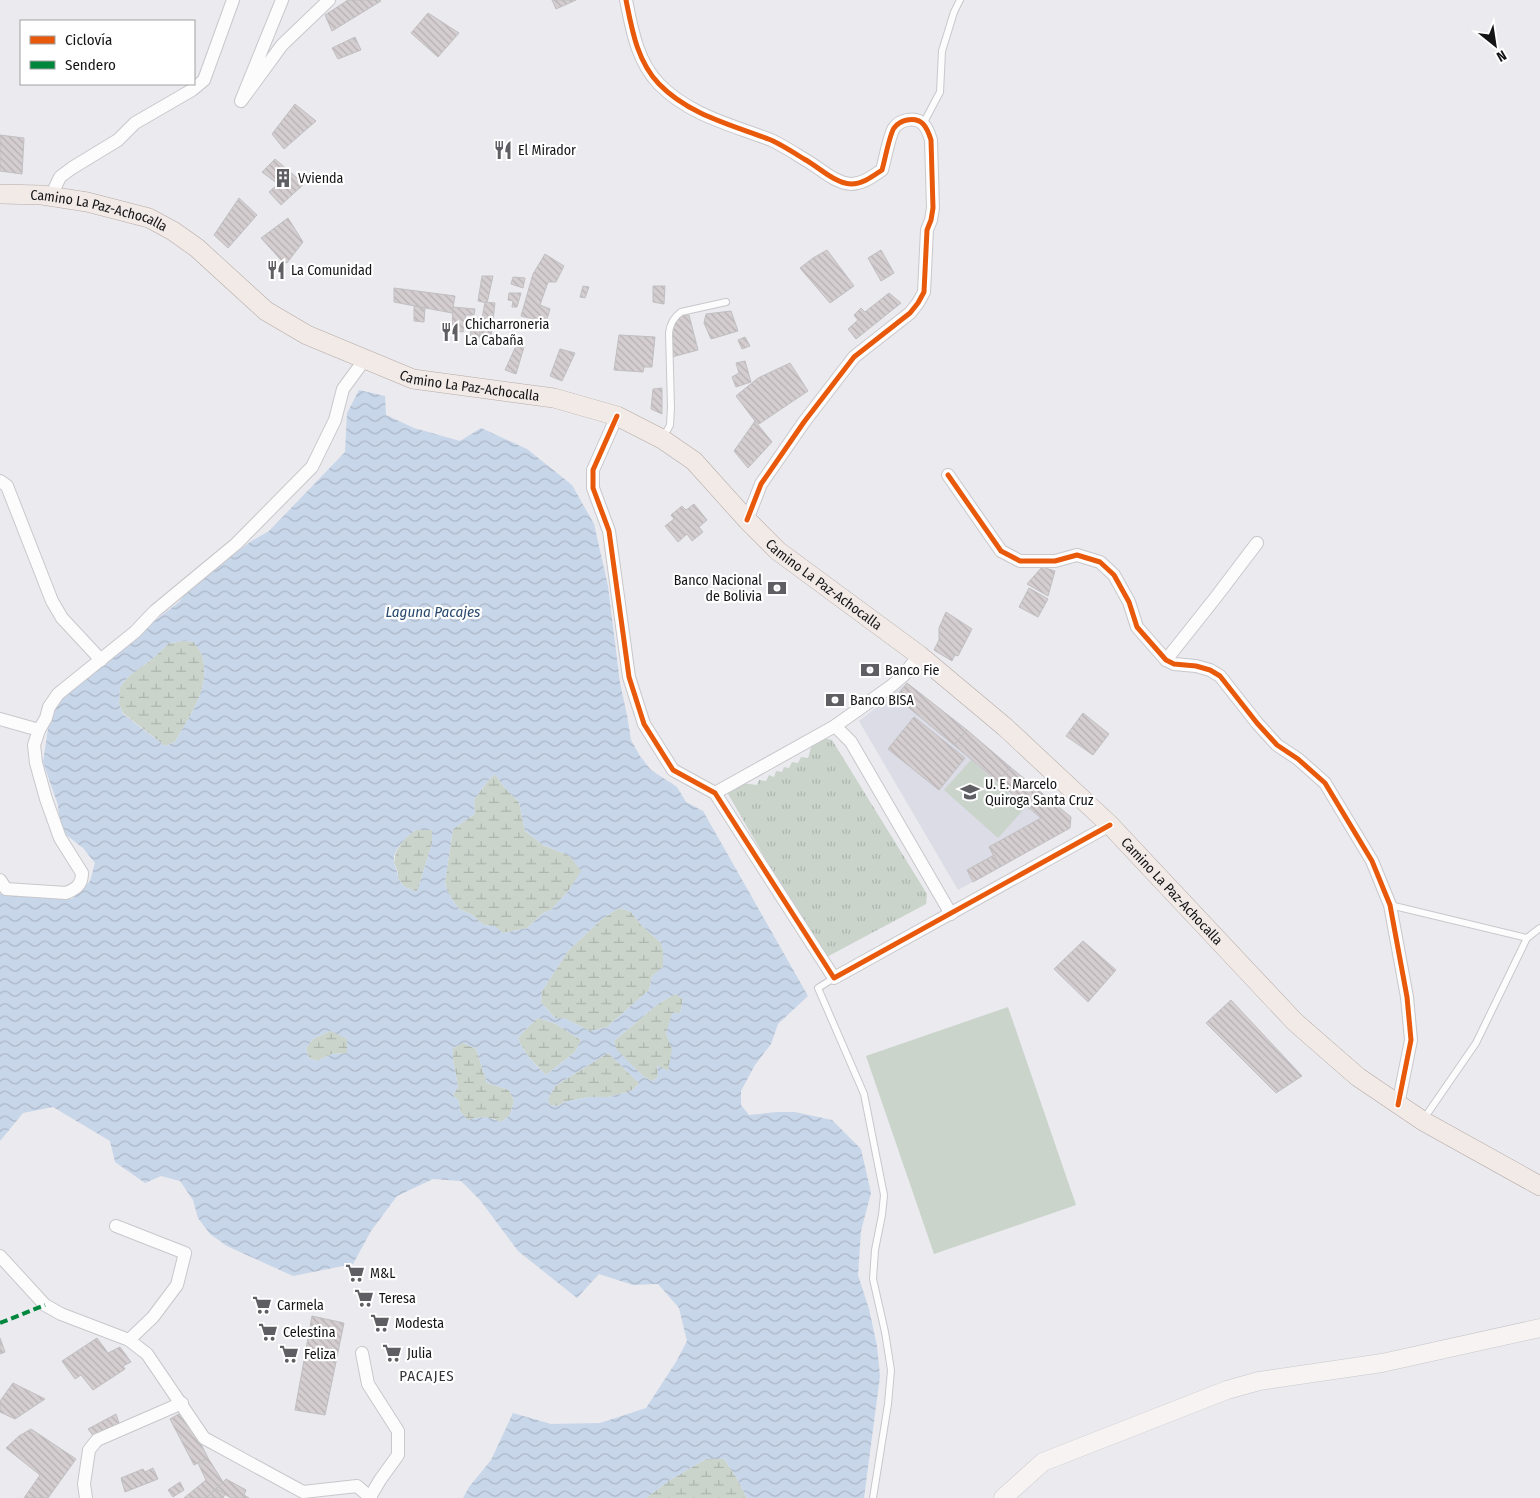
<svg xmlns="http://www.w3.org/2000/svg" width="1540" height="1498" viewBox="0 0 1540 1498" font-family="'Fira Sans Condensed',sans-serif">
  <defs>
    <pattern id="wetland-marsh" width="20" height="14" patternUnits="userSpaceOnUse" patternTransform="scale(1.25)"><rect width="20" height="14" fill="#cad4cb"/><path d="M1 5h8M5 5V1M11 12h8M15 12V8" fill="none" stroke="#adb5ae"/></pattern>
    <pattern id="park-tufts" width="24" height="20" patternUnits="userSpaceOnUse" patternTransform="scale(1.25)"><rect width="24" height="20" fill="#cad4cb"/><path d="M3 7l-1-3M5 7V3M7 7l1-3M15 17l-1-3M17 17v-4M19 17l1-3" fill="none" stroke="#adb5ae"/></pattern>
    <pattern id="water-waves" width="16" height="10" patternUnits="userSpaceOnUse" patternTransform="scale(1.25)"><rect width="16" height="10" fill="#c8d6e9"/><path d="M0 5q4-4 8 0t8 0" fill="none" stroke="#abb7c7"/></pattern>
    <pattern id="building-back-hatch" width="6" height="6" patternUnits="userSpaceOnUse" patternTransform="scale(1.25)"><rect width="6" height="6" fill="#d5ced0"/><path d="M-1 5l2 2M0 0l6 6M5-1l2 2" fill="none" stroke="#b6b0b2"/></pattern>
  </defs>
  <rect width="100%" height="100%" fill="#eaeaef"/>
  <path fill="#dbdce5" d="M907,683L967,730L1071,817L1070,828L958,890L859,721Z"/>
  <g fill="#cad4cb">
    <path d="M971,760L1025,808L998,838L944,790Z"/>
    <path d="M1008,1007L1076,1205L934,1254L866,1056Z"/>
  </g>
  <g fill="url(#wetland-marsh)">
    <path d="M181,641L194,642C197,647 202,653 203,659C210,690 189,716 175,742L165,746L123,713L119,704L120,687L129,676L151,660L168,644Z"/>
    <path d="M495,774L504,787L519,802L525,831L543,845L570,856L582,871L569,890L551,910L543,913L527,928L503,933L495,927L484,925L471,914L459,909L452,899L447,890L445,882L453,829L475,814L474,800L487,782Z"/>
    <path d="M432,829V843L417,892L405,887L398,879V872L394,863L396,852L404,839L416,830Z"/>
    <path d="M619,908L631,912L643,927L660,942L663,949V967L652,976L649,990L607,1027L590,1031L564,1018H555L541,1002L542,991L568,951L602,919Z"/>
    <path d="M675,994L683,999L680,1013L666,1033L673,1049L668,1071L657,1066L658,1077L652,1081L644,1077L616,1050L614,1041L658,1004Z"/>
    <path d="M538,1018L556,1024L581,1040L575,1052L546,1075C535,1064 523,1052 518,1038L529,1026Z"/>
    <path d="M330,1031L347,1038V1053L332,1054L317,1061L309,1058L306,1048L313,1039Z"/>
    <path d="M463,1043L476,1049L487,1083L509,1090L514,1101L510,1115L501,1122C489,1116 480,1116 468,1121L460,1111L459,1101L453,1095L458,1087L453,1059V1048Z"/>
    <path d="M608,1053L639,1083L634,1089L628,1092L608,1097H588L564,1102L558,1106L550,1105L548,1099L555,1086Z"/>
    <path d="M706,1459H724L736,1477L747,1498H646L670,1480Z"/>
  </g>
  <path fill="url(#park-tufts)" d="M824,738L832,740L927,894L926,904L823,959L727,792L741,783L757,785L759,780L766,781L769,775L774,777L776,771L782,772L784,767L789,768L792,762L798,763L801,757L808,758L812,744Z"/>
  <path fill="url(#water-waves)" fill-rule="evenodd" d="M359,390L385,396L386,415L414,428L460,441L481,428L527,449L572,485L594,524L608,586L620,683L627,715L631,740L640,756L651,770L677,787L686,802L703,811L808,996L778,1024L771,1044L755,1065L741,1091V1105L749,1115L777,1112H795L832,1120L861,1149L871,1193L861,1231L858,1275L869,1309L877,1346L880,1376L864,1498H747L736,1477L724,1459H706L670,1480L646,1498H463L469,1487L491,1460L513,1413L551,1424L600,1423L646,1408L676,1362L687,1341L679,1308L658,1284L633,1285L599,1274L577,1298L518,1251L480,1200L461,1181L433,1179L397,1196L371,1231L353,1264L293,1276L227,1246L210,1234L198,1218L193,1200L180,1181L161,1176L145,1183L115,1162L110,1141L53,1107L23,1113L0,1141V894L72,899L90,881L95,863L83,848L60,830L58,805L43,762L51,709L57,697L179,602L190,587L250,542L269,531L345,452L347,413ZM181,641L194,642C197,647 202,653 203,659C210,690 189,716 175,742L165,746L123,714L119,704L120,687L129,676L151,660L168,644ZM495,774L504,787L519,802L525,831L543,845L570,856L581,871L569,890L551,910L543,913L527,928L503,933L495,926L484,925L471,914L459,909L452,899L447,890L445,883L453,829L475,814L474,800L487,782ZM416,830H432V843L417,892L405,887L398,879C398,870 396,871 394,863C392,850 406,837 416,830ZM619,908L631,912L643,927L660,942L663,949V967L652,976L649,990L607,1027L590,1031L564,1018H555L541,1002L542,991L568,951L602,919ZM675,994L683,999L680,1013H672L666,1033L672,1049L668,1071L657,1065L658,1077L652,1081L644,1077L617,1050L614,1041L658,1004ZM538,1018L556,1024L581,1040L575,1052L546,1075C535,1065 523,1052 518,1038L529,1026ZM330,1031L347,1039V1053L332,1054L317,1061L309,1058L306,1048L313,1039ZM463,1043L476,1049L487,1083L509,1090L514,1101L510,1115L501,1122C489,1116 480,1116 468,1120L460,1111L459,1101L453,1095L458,1087L453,1059V1048ZM608,1053L639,1083L634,1089L628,1092L608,1097H588L564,1102L558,1106L550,1105L548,1099L555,1086Z"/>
  <g fill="url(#building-back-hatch)" stroke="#c0bfc1">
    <path d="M348,0H380L381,1L332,31L325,15Z"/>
    <path d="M552,0H576L556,9Z"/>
    <path d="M428,13L459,33L438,57L411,33Z"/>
    <path d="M355,37L361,50L338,59L332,48Z"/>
    <path d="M295,104L316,121L284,149L272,134Z"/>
    <path d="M0,135L24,138L22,174L0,171Z"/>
    <path d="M275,159L304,184L281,205L269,192L278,184L262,172Z"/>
    <path d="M239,198L257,215L228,248L214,235Z"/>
    <path d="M288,218L303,242L287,263L281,260L261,238Z"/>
    <path d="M827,250L854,286L830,303L800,268L813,258Z"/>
    <path d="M881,250L894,273L881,281L868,258Z"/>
    <path d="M545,254L564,266L556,282H548L540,305L550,309L546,322L521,316L533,274Z"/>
    <path d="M482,276H493L487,303L478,301Z"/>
    <path d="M513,277L525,278L523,288L511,284Z"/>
    <path d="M583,286L589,287L585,298L580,297Z"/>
    <path d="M653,286H665L664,304L653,302Z"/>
    <path d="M394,288L455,296L452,313L394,302Z"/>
    <path d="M509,293H521L517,307H512L513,301L508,300Z"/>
    <path d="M889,293L901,303L856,339L848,329L858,320L854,315L861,308L865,312Z"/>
    <path d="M485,302L495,303L491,337L479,335Z"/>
    <path d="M414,306L425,308L424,322L414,321Z"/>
    <path d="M453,307L475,309L474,315H466L463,332L452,330Z"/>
    <path d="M731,311L738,331L711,339L704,323L706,314Z"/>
    <path d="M682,315H689L698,350L672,357V333L675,322Z"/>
    <path d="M482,319L478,345L469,344L472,320Z"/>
    <path d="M619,335L655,337L652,367H644L643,372L614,370Z"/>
    <path d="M745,337L750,346L742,349L738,340Z"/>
    <path d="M516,346L524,347L516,374L505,370Z"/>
    <path d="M560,349L575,353L562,381L550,376Z"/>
    <path d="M745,361L751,382L736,387L732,377L739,373L736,363Z"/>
    <path d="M790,363L808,391L759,424L755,421L736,396L758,378Z"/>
    <path d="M662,388V414L651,409L653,389Z"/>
    <path d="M755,421L772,442L748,468L734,451Z"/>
    <path d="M694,504L707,520L699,527L703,532L692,541L687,534L678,542L665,526L674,519L671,515L682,506L686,510Z"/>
    <path d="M1042,567L1055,571L1048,596L1027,584Z"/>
    <path d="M1029,588L1048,599L1038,617L1019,607Z"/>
    <path d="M946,612L972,629L958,656L955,655L952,661L934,650L939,640V628Z"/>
    <path d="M907,683L967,730L954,745L896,697Z"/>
    <path d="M1083,713L1109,734L1093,755L1066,736Z"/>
    <path d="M914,717L965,758L939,790L888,749Z"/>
    <path d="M967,730L1010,767L998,782L954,745Z"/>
    <path d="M1010,767L1071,817L1070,828L1000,867L989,847L1041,818L998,782Z"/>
    <path d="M994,855L1000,867L973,882L967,870Z"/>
    <path d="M1083,941L1116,970L1088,1002L1054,969Z"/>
    <path d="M1231,1000L1302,1076L1276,1093L1206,1023Z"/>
    <path d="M312,1316L344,1323L325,1415L295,1410Z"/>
    <path d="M0,1338L5,1352L0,1354Z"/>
    <path d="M97,1338L108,1353L120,1347L131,1362L123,1366L125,1369L93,1390L81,1375L75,1379L62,1361Z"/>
    <path d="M13,1383L45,1399L15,1419L0,1412V1401Z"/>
    <path d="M184,1411L208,1458L194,1465L170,1419Z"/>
    <path d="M116,1414L120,1426L95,1438L88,1429Z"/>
    <path d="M31,1429L76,1459L48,1498H24L40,1475L6,1448L19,1436Z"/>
    <path d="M208,1458L223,1482L206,1498H184L206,1480L198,1463Z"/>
    <path d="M153,1468L158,1479L125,1492L121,1478L143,1469L145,1472Z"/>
    <path d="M226,1479L246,1490L244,1495L249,1498H231L216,1489Z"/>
    <path d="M180,1482L184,1490L173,1497L168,1490Z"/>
    <path d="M216,1489L225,1494L223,1498H206Z"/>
  </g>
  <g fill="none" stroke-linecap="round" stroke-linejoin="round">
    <g stroke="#c8c8cc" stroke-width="8">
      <g id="lane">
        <path d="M923,124L940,92L942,51L954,12L960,0"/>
        <path d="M663,438L670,425L671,407L669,333C670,323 674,317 681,312L726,302"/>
        <path d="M1390,905L1527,938"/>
        <path d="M834,978L818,988L864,1094L884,1195L882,1215L875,1250L873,1279L885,1332L891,1370L888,1404L873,1498"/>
        <path d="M1423,1120L1476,1043L1527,938L1540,928"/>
      </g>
    </g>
    <g stroke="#c8c8cc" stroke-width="14">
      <g id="street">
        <path d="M282,0L241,101L282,45L329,0"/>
        <path d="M626,0C632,30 637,61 659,84C689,115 732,125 771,140C782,145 793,152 804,159C819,167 834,183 851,184C863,184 873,176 882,170C885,160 889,136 894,128C897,124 902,121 907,120C922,117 927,127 931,140L933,208L931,220L927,230L924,292L918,303L910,313L854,357L804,422L761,484L747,520"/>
        <path d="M51,196L60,177L72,168L118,140L135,123L192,90L204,80L233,0"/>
        <path d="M617,416L593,470V488L609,531L629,677L644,724L673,770L715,793L834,978L1110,825"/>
        <path d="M948,475L1001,551L1020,561H1055L1077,555L1100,562L1114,575L1129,602L1137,627L1166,660L1174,664L1196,666L1210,670L1220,676L1257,723L1277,745L1298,759L1325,783L1372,861L1390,905L1407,997L1411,1040L1398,1105"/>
        <path d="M0,481L7,486L52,601L62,618L101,660"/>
        <path d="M1166,660L1216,597L1257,543"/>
        <path d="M0,719L39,730"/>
        <path d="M835,726L851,742L951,914"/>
        <path d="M715,793L835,726L890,687L903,676L919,655"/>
        <path d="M0,880L6,889L66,893C76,889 82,885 82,873L60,838L46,799L36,763L34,745L39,730L46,718L49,707L58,694L135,632L155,611L236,544L312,467L335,420L343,389L365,359"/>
        <path d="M116,1226L185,1253L177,1285L153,1317L129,1340"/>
        <path d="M0,1256L45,1305L61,1314L129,1340L147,1354L204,1438L303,1492L357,1486L371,1498"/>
        <path d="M362,1353L368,1384L398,1431V1455L380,1480L370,1497"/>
        <path d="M86,1498L84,1484L89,1450L97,1440L182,1403"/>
      </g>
    </g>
    <g stroke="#c8c8cc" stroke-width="19">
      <path id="secondary" d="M1003,1498L1043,1462L1227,1390L1259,1381L1382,1363L1540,1328"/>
    </g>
    <g stroke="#b5aaa6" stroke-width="20">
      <g id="primary">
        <path id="s1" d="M0,194L42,195L87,202L149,218L173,231L197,248L266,311L307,335L413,379L554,398L617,416L662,439L694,461L747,520L778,551L919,655L1005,727L1110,825L1295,1022L1358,1077L1423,1121L1540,1186"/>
      </g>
    </g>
    <use href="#lane" stroke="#fcfcfd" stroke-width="6"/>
    <use href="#street" stroke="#fcfcfd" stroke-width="12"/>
    <use href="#secondary" stroke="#f6f3f2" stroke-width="18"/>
    <use href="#primary" stroke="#f1eae7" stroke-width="19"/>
    <path stroke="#00873e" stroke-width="4" stroke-dasharray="8 4" stroke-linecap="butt" d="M0,1323L45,1305"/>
    <g stroke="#fff" stroke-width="8">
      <g id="cycleway">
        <path d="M626,0C632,30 637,61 659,84C689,115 732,125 771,140C782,145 793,152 804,159C819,167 834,183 851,184C863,184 873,176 882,170C885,160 889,136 894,128C897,124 902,121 907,120C922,117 927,127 931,140L933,208L931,220L927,230L924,292L918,303L910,313L854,357L804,422L761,484L747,520"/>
        <path d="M617,416L593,470V488L609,531L629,677L644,724L673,770L715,793L834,978L1110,825"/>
        <path d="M948,475L1001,551L1020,561H1055L1077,555L1100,562L1114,575L1129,602L1137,627L1166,660L1174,664L1196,666L1210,670L1220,676L1257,723L1277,745L1298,759L1325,783L1372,861L1390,905L1407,997L1411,1040L1398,1105"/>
      </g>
    </g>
    <use href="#cycleway" stroke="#e8590c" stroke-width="5"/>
  </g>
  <defs>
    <g id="restaurant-bare" transform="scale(1.5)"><path d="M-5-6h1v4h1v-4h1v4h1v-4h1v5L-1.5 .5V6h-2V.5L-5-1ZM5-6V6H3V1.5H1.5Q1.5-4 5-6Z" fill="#5f5f63" stroke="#fff" stroke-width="2.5" paint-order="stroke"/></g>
    <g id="building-bare" transform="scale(1.5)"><path d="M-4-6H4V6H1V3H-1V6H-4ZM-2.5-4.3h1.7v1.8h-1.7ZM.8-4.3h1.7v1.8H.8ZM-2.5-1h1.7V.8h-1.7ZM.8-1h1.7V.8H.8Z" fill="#5f5f63" stroke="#fff" stroke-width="2.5" paint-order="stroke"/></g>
    <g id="bank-bare" transform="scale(1.5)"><path d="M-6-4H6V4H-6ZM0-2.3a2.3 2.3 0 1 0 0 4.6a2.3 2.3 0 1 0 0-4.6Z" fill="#5f5f63" stroke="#fff" stroke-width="2.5" paint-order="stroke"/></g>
    <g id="school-bare" transform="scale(1.5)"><path d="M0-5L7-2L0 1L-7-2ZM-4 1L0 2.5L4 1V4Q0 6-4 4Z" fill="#5f5f63" stroke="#fff" stroke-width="2.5" paint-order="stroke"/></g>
    <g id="supermarket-bare" transform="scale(1.5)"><path d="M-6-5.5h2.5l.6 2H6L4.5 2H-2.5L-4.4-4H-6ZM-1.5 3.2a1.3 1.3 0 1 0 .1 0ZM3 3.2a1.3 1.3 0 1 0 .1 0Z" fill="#5f5f63" stroke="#fff" stroke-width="2.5" paint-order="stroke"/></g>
  </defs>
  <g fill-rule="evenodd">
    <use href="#restaurant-bare" x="503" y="150"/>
    <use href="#building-bare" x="283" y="178"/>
    <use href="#restaurant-bare" x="276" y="270"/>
    <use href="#restaurant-bare" x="450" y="332"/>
    <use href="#bank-bare" x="777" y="588"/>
    <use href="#bank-bare" x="870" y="670"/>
    <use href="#bank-bare" x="835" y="700"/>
    <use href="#school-bare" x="970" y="792"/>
    <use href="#supermarket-bare" x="355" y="1273"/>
    <use href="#supermarket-bare" x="364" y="1298"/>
    <use href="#supermarket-bare" x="262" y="1305"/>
    <use href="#supermarket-bare" x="380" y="1323"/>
    <use href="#supermarket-bare" x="268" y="1332"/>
    <use href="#supermarket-bare" x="392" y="1353"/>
    <use href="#supermarket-bare" x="289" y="1354"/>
  </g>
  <g text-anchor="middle" stroke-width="4.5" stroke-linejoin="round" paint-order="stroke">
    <g font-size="14" fill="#141417" stroke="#fff" text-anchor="start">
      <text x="518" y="155">El Mirador</text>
      <text x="298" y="183">Vvienda</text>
      <text x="291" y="275">La Comunidad</text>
      <text x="465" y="329">Chicharroneria<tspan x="465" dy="16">La Cabaña</tspan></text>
      <text x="762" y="585" text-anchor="end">Banco Nacional<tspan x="762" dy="16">de Bolivia</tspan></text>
      <text x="885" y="675">Banco Fie</text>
      <text x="850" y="705">Banco BISA</text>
      <text x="985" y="789">U. E. Marcelo<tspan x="985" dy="16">Quiroga Santa Cruz</tspan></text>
      <text x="370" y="1278">M&amp;L</text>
      <text x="379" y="1303">Teresa</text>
      <text x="277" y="1310">Carmela</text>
      <text x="395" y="1328">Modesta</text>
      <text x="283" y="1337">Celestina</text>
      <text x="407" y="1358">Julia</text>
      <text x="304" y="1359">Feliza</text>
    </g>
    <g font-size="14" fill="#141417" stroke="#fff">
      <text dy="5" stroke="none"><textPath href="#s1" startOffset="101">Camino La Paz-Achocalla</textPath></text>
      <text dy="5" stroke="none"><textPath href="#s1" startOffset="521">Camino La Paz-Achocalla</textPath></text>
      <text dy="5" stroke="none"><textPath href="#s1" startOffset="941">Camino La Paz-Achocalla</textPath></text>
      <text dy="5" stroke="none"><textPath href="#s1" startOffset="1406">Camino La Paz-Achocalla</textPath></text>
    </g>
    <g font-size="15" font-style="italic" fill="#29496d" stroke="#fff">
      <text x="433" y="617">Laguna Pacajes</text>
    </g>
    <g font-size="15" letter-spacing="1" fill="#343539" stroke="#fff">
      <text x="427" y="1381">PACAJES</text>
    </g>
  </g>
  <rect x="20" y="20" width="175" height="65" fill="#ffffff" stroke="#a1a1a2"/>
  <rect x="30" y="36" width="25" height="8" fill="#e8590c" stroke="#a1a1a2"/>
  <text x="65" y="45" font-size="15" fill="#141417">Ciclovía</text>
  <rect x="30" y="61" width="25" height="8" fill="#00873e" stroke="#a1a1a2"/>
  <text x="65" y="70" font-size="15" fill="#141417">Sendero</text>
  <g transform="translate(1495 45) rotate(150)" stroke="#ffffff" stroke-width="4" paint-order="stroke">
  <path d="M0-4L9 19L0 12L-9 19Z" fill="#141417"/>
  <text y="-8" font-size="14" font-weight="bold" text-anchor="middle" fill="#141417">N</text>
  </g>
</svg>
